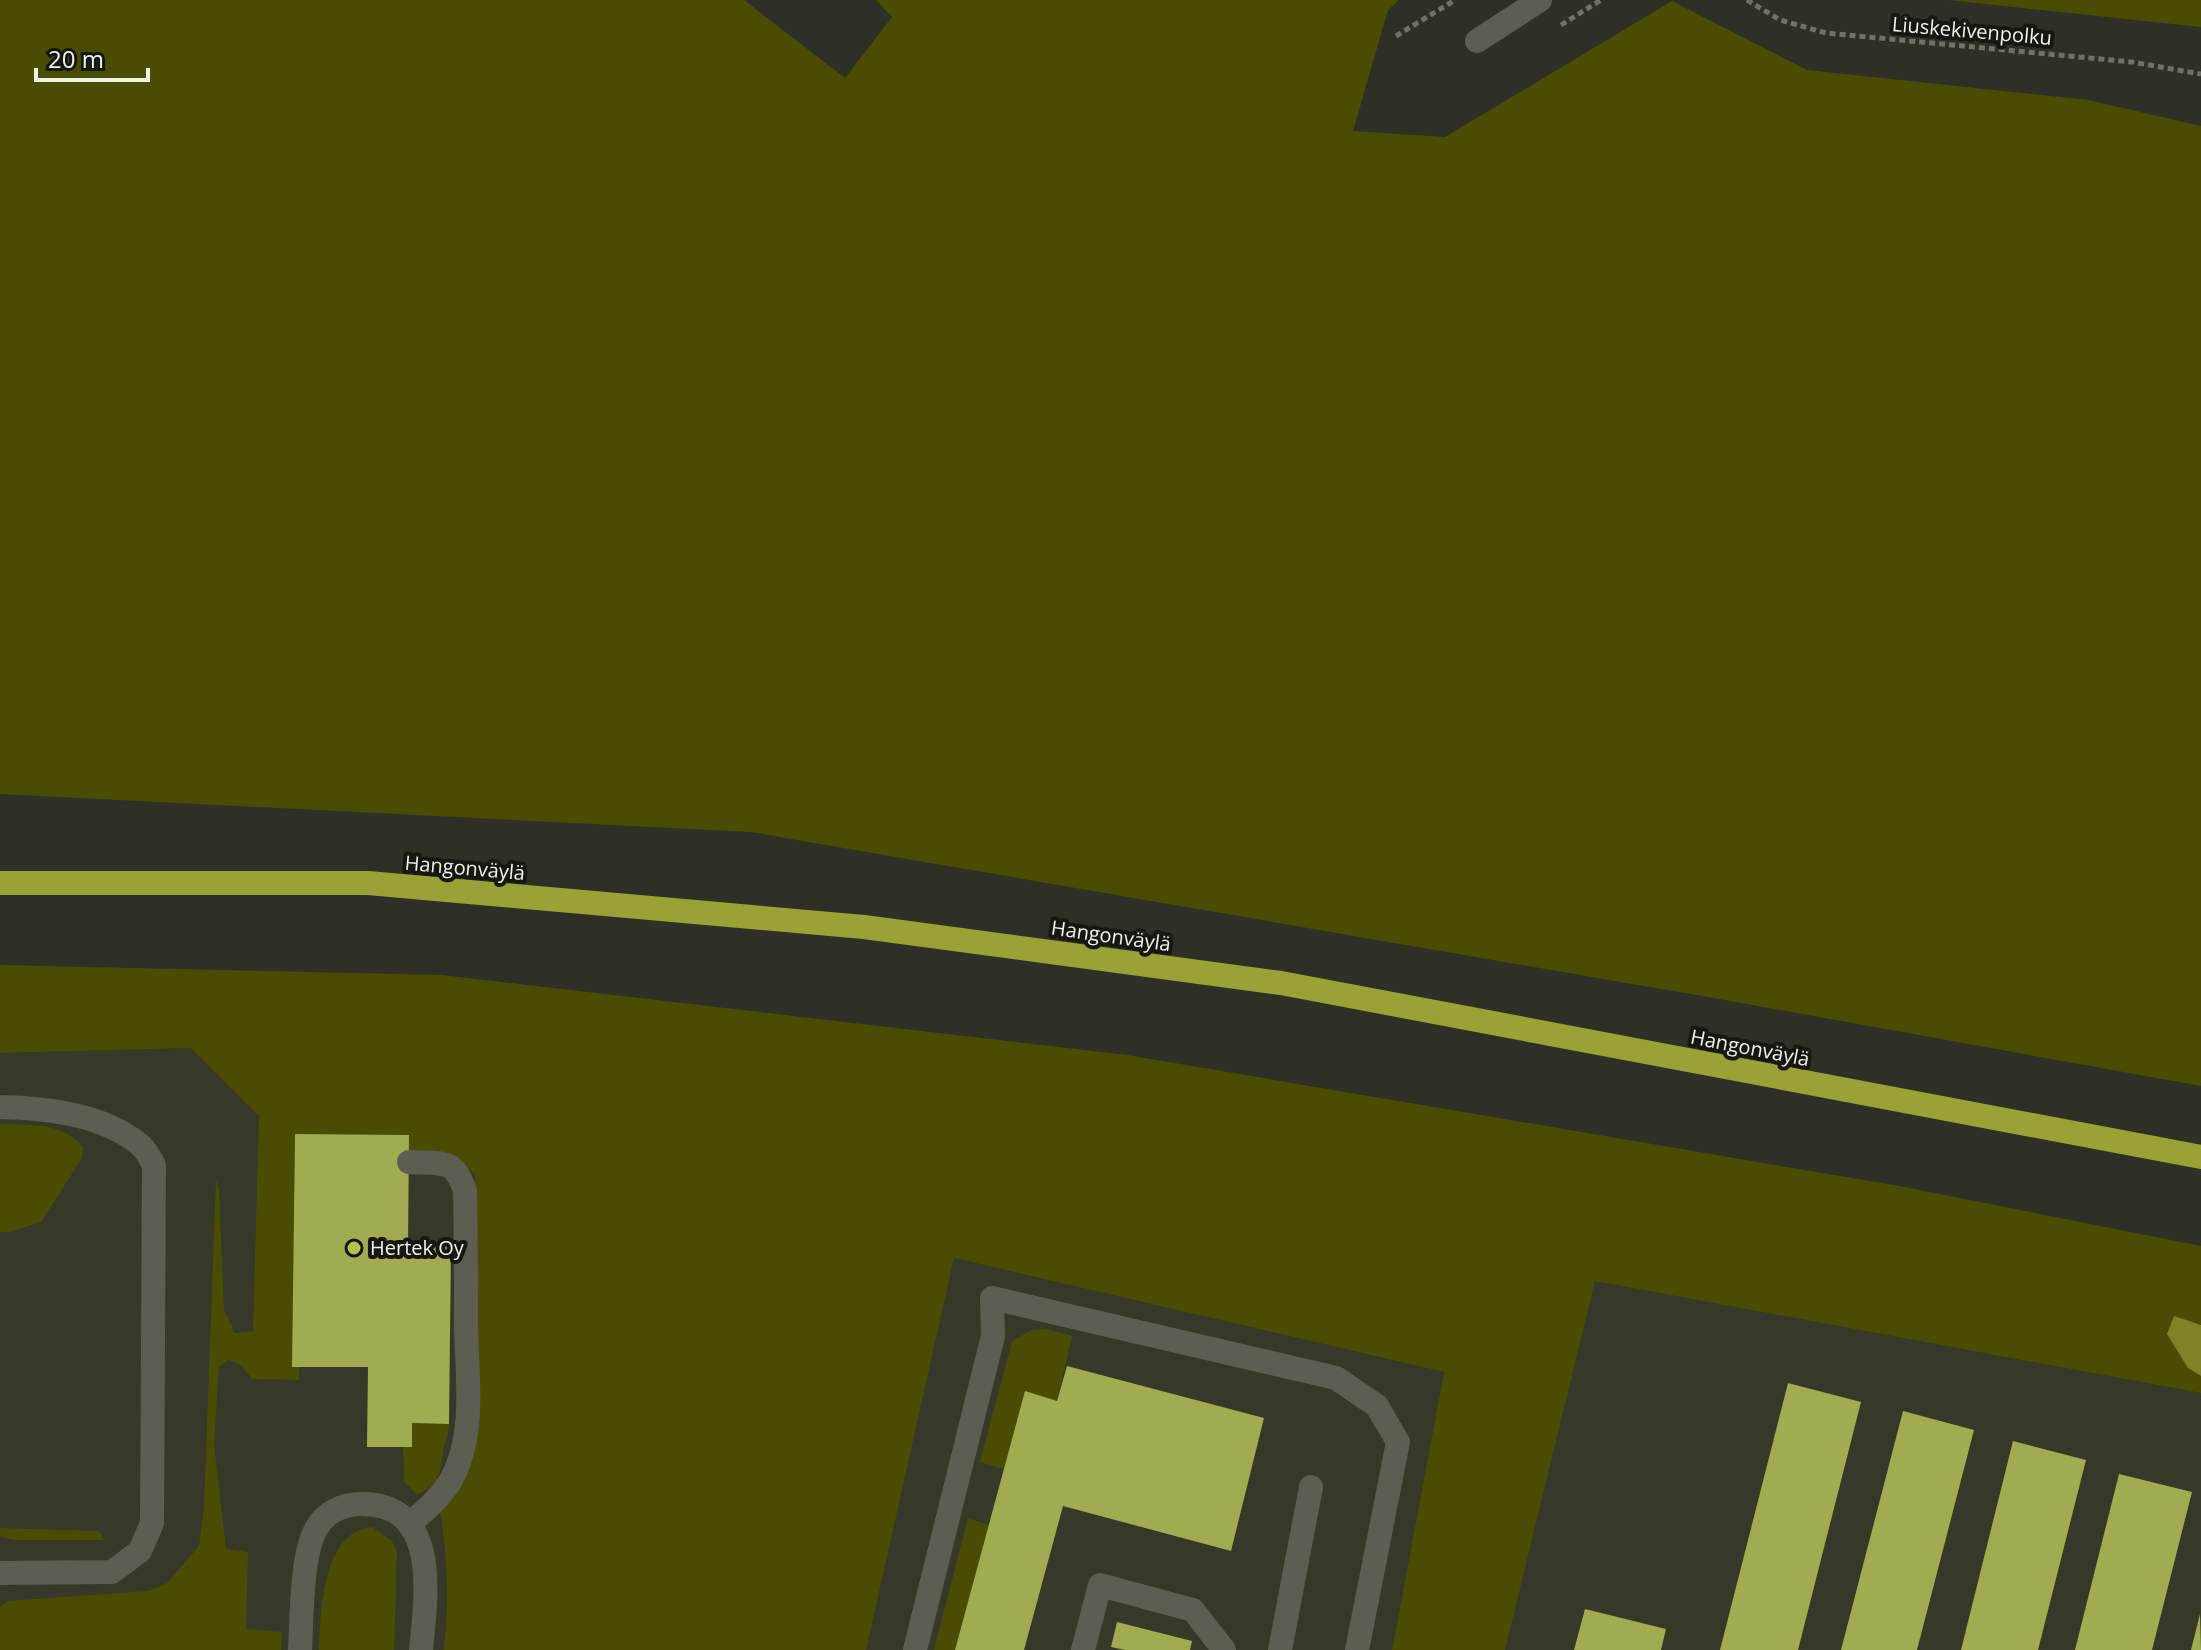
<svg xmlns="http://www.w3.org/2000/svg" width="2201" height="1650" viewBox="0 0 2201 1650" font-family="'Open Sans',sans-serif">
  <rect width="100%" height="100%" fill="#2e3025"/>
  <g fill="#363927">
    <path d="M191,1048L259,1116L509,1118L463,1650H0V1053Z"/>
    <path d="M954,1258L1444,1372L1392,1650H861Z"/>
    <path d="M1585,1279L2201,1393V1650H1478Z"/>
  </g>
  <g fill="#484d03">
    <path d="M0,0H744L845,78L892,17L876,0H1399L1388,10L1353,131L1445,137L1672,1L1807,70L2088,100L2201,126V1086L1725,1000L751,832L0,794Z"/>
    <path d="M1948,0H2201V27Z"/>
    <path d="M0,965L442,975L1127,1055L1899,1186L2201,1246V1325L2174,1317L2188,1368L2201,1376V1393L1595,1281L1505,1650H1392L1444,1372L954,1258L866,1650H444C449,1599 448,1563 440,1512L451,1496L476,1217L475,1174L464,1165L409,1155V1135L295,1134L292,1366H299V1380L252,1379L242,1366L228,1360L219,1367L214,1445L226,1549L248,1552L246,1629L282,1632L281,1650H0V1607L8,1601L148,1591L167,1583L199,1546L204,1508L216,1179L219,1190L224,1310L235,1333L253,1331L259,1116L191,1048L0,1053Z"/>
    <path d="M0,1124C29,1125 63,1122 83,1147L82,1158L41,1222L10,1232H0Z"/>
    <path d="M1047,1329L1072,1336L1057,1401L1025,1392L1004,1469L980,1462L1012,1341L1032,1330Z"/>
    <path d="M412,1423L449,1424C449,1434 445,1441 443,1451C441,1471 440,1486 417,1494L404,1482L403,1447H412Z"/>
    <path d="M968,1518L989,1525L955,1650H934Z"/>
    <path d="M372,1527L392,1541L397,1553L394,1650H319C321,1611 322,1532 372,1527Z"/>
    <path d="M0,1528L99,1531L105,1540H17L0,1537Z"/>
  </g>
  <path fill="#7c8425" d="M2174,1316L2201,1325V1376L2188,1368L2167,1334Z"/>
  <g fill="#a1ab50">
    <path d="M295,1134L409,1135L408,1246H451L449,1424L412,1423V1447H367L368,1367H292Z"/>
    <path d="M1067,1366L1264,1418L1231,1551L1063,1506L1024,1650H955L1025,1391L1057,1401Z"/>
    <path d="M1788,1383L1861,1402L1798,1650H1720Z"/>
    <path d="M1903,1411L1974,1430L1917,1650H1841Z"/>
    <path d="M2013,1441L2086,1460L2038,1650H1961Z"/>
    <path d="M2119,1474L2192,1492L2152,1650H2075Z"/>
    <path d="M1585,1609L1666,1629L1661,1650H1574Z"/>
    <path d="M2200,1614L2201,1650H2191Z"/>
    <path d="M1117,1622L1192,1641L1190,1650H1125L1111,1647Z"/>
  </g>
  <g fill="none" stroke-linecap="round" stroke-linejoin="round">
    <g stroke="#707268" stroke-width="5" stroke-dasharray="6 4" stroke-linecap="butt">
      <path d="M1747,0L1780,20L1826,33L2132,62L2201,74"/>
      <path d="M1561,25L1601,0"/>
      <path d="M1396,36L1455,0"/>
    </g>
    <g stroke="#5c5e52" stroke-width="24">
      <path d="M1477,41L1540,0"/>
      <path d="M0,1107C46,1108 102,1114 139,1144C146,1149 150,1158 154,1165L152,1523L140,1551L112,1572L0,1573"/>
      <path d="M409,1524C425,1511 440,1498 451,1480C476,1435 467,1376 466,1327C466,1282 466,1237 465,1191C454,1157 441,1164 409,1162"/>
      <path d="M300,1650C302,1618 301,1556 316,1529C325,1512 343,1504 361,1504C441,1503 426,1598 421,1650"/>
      <path d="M915,1650L993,1336L992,1298L1336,1378L1377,1406L1398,1442L1357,1650"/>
      <path d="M1083,1650L1100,1585L1193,1610L1224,1650"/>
      <path d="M1280,1650L1311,1487"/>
    </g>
    <path stroke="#98a235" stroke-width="24" d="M0,883H368L864,927L1281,983L2201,1157"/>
  </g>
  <circle fill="#b6c149" stroke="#161712" stroke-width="3" cx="354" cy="1248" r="8"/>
  <g text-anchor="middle" stroke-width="8" stroke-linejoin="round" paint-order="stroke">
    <g font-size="20" fill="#eff1e9" stroke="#161712">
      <text transform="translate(1972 31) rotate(5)" y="7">Liuskekivenpolku</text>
      <text transform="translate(465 868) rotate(5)" y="7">Hangonväylä</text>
      <text transform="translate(1111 936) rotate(8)" y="7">Hangonväylä</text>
      <text transform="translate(1750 1048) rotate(11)" y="7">Hangonväylä</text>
    </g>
    <g font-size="20" fill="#eff1e9" stroke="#161712" text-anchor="start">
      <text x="370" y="1255">Hertek Oy</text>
    </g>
  </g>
  <path d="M36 68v12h112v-12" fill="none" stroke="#eff1e9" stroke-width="4"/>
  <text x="48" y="68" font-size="24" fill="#eff1e9" stroke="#161712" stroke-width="6" paint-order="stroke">20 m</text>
</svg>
